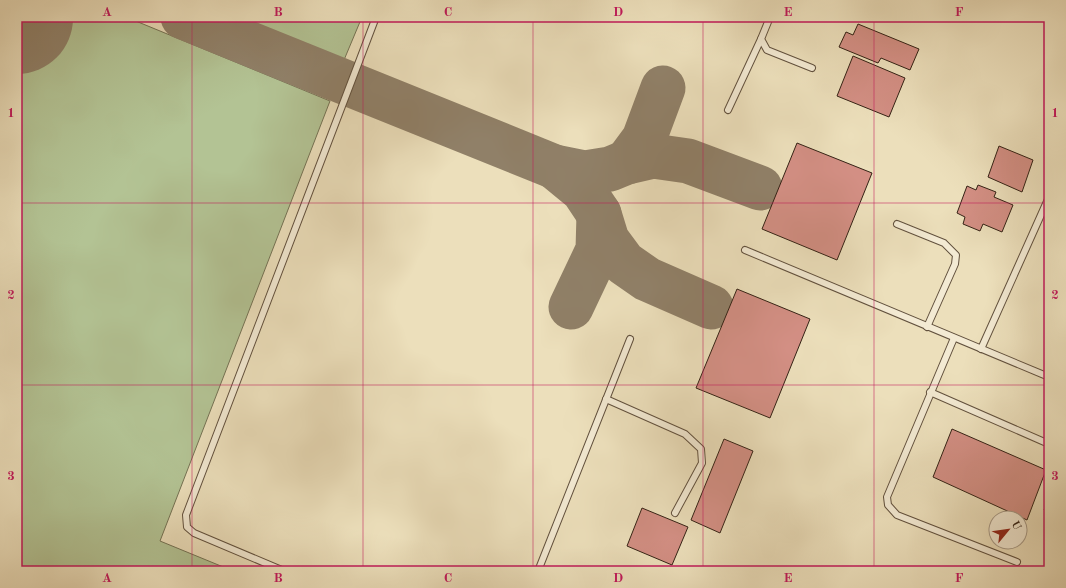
<svg xmlns="http://www.w3.org/2000/svg" width="1066" height="588" viewBox="0 0 1066 588" font-family="'Old Standard TT',serif">
  <rect width="100%" height="100%" fill="#ecdfbb"/>
  <filter id="stains"><feTurbulence type="fractalNoise" baseFrequency=".005" numOctaves="4"/><feColorMatrix values="0 0 0 0 .2 0 0 0 0 .09 0 0 0 0 .02 0 0 0 .5 -.17"/></filter>
  <radialGradient id="worn" r=".72"><stop offset=".6" stop-color="#630" stop-opacity="0"/><stop offset="1" stop-color="#630" stop-opacity=".3"/></radialGradient>
  <g fill="#b3c394" stroke="#747254">
    <path d="M82,17H126L330,101L160,541L233,571H17V47L48,60L59,31L75,20Z"/>
    <path d="M240,17H362L344,60Z"/>
  </g>
  <g fill="none" stroke-linecap="round" stroke-linejoin="round">
    <g stroke="#908068" stroke-width="45">
      <path d="M183,17L555,167L585,173L610,169L627,162L653,156L688,161L760,188"/>
      <path d="M627,162L644,139L663,88"/>
      <path d="M555,167L583,190L599,214L607,240L624,263L647,279L711,307"/>
      <path d="M571,307L598,250L599,214"/>
    </g>
    <path stroke="#908068" stroke-width="112" d="M17,18V17"/>
  </g>
  <g fill="#d38f84" stroke="#342215">
    <path d="M858,24L919,49L910,70L881,58L878,63L839,47L846,32L853,35Z"/>
    <path d="M853,56L905,78L889,117L837,96Z"/>
    <path d="M797,143L872,173L837,260L762,229Z"/>
    <path d="M999,146L1033,160L1022,192L988,177Z"/>
    <path d="M978,185L996,192L994,197L1013,205L1002,232L983,224L980,231L963,224L965,217L957,213L967,186L976,190Z"/>
    <path d="M737,289L810,319L770,418L696,388Z"/>
    <path d="M952,429L1046,470L1027,520L933,477Z"/>
    <path d="M724,439L753,451L720,533L691,520Z"/>
    <path d="M1049,498V512L1044,510Z"/>
    <path d="M642,508L688,527L672,565L627,546Z"/>
  </g>
  <g fill="none" stroke-linecap="round" stroke-linejoin="round">
    <g stroke="#62513e" stroke-width="8">
      <g id="lane">
        <path d="M770,17L761,39L767,50L812,68"/>
        <path d="M728,110L761,39"/>
        <path d="M897,224L944,243L956,255L955,264L927,327"/>
        <path d="M745,250L1049,377"/>
        <path d="M954,338L887,497L888,505L897,515L1017,562"/>
        <path d="M981,349L1049,197"/>
        <path d="M930,392L1049,444"/>
        <path d="M606,399L685,434L701,449L702,463L675,513"/>
        <path d="M284,571L194,533L187,527L186,515L376,17"/>
        <path d="M538,571L630,339"/>
      </g>
    </g>
    <use href="#lane" stroke="#f3ead3" stroke-width="6"/>
  </g>
  <path fill="none" stroke="#c2185b" stroke-width="1" stroke-opacity="0.55" d="M192,17V571M363,17V571M533,17V571M703,17V571M874,17V571M17,203H1049M17,385H1049"/>
  <rect width="1066" height="588" fill="none" stroke="#ecdfbb" stroke-width="44"/>
  <g transform="translate(1008 530) rotate(61)"><circle r="19" fill="#f3ead3" stroke="#a79a87"/>
  <path d="M0-3L7 15L0 10L-7 15Z" fill="#8f2418"/>
  <text y="-6" font-size="11" font-weight="bold" text-anchor="middle" fill="#342215">U</text>
  </g>
  <rect x="22" y="22" width="1022" height="544" fill="none" stroke="#c2185b" stroke-width="1.5"/>
  <g font-size="13" text-anchor="middle" font-weight="bold" fill="#c2185b">
    <text x="107" y="16">A</text>
    <text x="278" y="16">B</text>
    <text x="448" y="16">C</text>
    <text x="618" y="16">D</text>
    <text x="788" y="16">E</text>
    <text x="959" y="16">F</text>
    <text x="11" y="117">1</text>
    <text x="1055" y="117">1</text>
    <text x="11" y="299">2</text>
    <text x="1055" y="299">2</text>
    <text x="11" y="480">3</text>
    <text x="1055" y="480">3</text>
    <text x="107" y="582">A</text>
    <text x="278" y="582">B</text>
    <text x="448" y="582">C</text>
    <text x="618" y="582">D</text>
    <text x="788" y="582">E</text>
    <text x="959" y="582">F</text>
  </g>
  <rect width="100%" height="100%" filter="url(#stains)"/>
  <rect width="100%" height="100%" fill="url(#worn)"/>
</svg>
